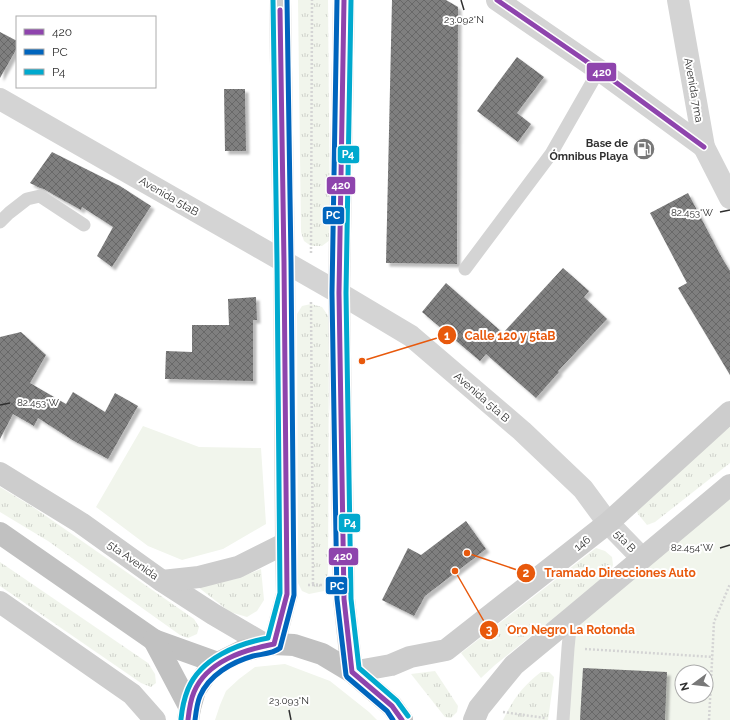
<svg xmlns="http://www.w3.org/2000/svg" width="730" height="720" viewBox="0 0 730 720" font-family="Raleway,sans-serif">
  <defs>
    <pattern id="grass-tufts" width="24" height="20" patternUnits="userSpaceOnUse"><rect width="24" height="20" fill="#f1f5ec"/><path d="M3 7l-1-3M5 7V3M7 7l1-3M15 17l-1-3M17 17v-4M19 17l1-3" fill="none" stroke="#cfd2cb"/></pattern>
    <pattern id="building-cross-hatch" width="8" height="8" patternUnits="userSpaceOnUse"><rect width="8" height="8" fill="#7f7f7f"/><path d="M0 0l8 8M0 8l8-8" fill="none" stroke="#686868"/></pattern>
    <filter id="shadow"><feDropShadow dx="3.5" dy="3.5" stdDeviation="1" flood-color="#0004"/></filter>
  </defs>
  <rect width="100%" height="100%" fill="#fff"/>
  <g fill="url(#grass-tufts)">
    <path d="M298,0H328L330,240L322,246H311L304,241L301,232Z"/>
    <path d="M311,304L322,307L329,317L328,580L324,591L309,594L302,591L298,583L297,314L302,306Z"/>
    <path d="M730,427V463L655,522L647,525L638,514L634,505L643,492Z"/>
    <path d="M0,487L33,507L194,619L199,627L197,634L188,638L180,635L48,541L0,512Z"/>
    <path d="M596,548L605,551L612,557L613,565L609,574L495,665L481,678L461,653Z"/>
    <path d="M0,562L148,663L155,674L156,683L151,687L141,683L0,586Z"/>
    <path d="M261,569L264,600L257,611L247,617L230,612L198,587L235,579Z"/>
    <path d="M435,671L458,706L457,712L451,718L445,717L411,674Z"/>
    <path d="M541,672H549L554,677L548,720H503C513,699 522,687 541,672Z"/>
  </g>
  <g fill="#f1f5ec" fill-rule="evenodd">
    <path d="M143,426L199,447L261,448L266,524L223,549L182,560L148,546L96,507Z"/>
    <path d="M730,485V720H563L571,618ZM682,672H706V696H682Z"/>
    <path d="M285,664L330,681L369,712L377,720H215L220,705L226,691L239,679L255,667Z"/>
  </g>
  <g fill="url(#building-cross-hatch)" filter="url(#shadow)">
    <path d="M392,0H446L458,7L457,264L386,263Z"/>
    <path d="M0,32L17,41V48L0,78Z"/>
    <path d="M517,57L544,77L517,113L531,124L518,142L477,111Z"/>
    <path d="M224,89H245L246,151H225Z"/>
    <path d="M52,152L120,186L151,206L112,267L97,256L113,227L82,207L81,210L54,195L44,189L40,188L30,183Z"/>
    <path d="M688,193L722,258L730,271V375L678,288L687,283L650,213Z"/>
    <path d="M563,268L589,291L584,297L607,319L558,371L559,372L536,398L486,354L480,361L422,312L446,283L503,333Z"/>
    <path d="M256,297L257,320H253V381L165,379L166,351L192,352V325H229L228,299Z"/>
    <path d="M21,332L46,355L30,383L66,404L73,392L105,412L115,393L138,406L108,459L74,441L38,418L34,426L13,414L0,439V337Z"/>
    <path d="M466,521L486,549L425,596L414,616L382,600L408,548L421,555Z"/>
    <path d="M583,668L667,672L665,720H580Z"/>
  </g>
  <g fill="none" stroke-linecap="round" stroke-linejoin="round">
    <g stroke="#d4d4d4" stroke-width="2.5" stroke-dasharray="2 2" stroke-linecap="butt">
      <path d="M311,253L312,0"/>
      <path d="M311,302L313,585"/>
      <path d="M308,585H323"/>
      <path d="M585,649L713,657"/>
      <path d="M503,712L545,718"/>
      <path d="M709,720L714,622L730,584"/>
    </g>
    <g stroke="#d4d4d4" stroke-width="13">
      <path d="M0,222L9,213L27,199L40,196L84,225"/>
      <path d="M465,269L551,154L599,70"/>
      <path d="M563,720L568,648L571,618"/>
    </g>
    <g stroke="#d4d4d4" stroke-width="22">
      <path d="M497,0L599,70L704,147"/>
      <path d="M678,0L704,147L730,198"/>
      <path d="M0,99L339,293L411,336L522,431L583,489L608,523L642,558"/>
    </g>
    <g stroke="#cdcdcd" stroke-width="22">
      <path d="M344,0L339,293L344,599L352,672L391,665L410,657L446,650L608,523L730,412"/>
      <path d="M0,473L81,523L162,581L213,614L266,645"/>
      <path d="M162,581L199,577L238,567L286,543"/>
      <path d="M0,602L132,694L155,720"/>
      <path d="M274,644L287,594L286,543L284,262L280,0"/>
      <path d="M474,720L479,708L514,665L571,618L730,485"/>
    </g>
    <g stroke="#c1c1c1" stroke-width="22">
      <path d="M0,533L154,640L218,663"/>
      <path d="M154,640L190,708"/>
      <path d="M188,720L190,708L195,690L206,674L218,663L242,651L274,644L294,645L322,654L352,672L392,706L402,720"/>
    </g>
    <g stroke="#fff" stroke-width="8">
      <g id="bus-1">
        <path d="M344,0L339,293L344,599L352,672L392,706L402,720"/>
        <path d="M497,0L599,70L704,147"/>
        <path d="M188,720C189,711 190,701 194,692C207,661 244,650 274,644L287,594L284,262L280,10"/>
      </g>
    </g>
    <g stroke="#fff" stroke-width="8">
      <g id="bus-2">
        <path d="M337,0L332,293L337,599L346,675L347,677L387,711L393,720"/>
        <path d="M195,720C196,712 197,703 200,696C209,675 232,662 253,656C261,654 273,654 280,648L294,595L291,262L287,0"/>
      </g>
    </g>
    <g stroke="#fff" stroke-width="8">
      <g id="bus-3">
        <path d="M351,0L346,293L351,599L359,668L397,701L408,716"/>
        <path d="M181,719C182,709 184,699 188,689C201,658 237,644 268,638L280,593L277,262L273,0"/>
      </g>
    </g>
    <use href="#bus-1" stroke="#8e44ad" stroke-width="5"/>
    <use href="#bus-2" stroke="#0065bd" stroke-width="5"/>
    <use href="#bus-3" stroke="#00a9ce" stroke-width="5"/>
  </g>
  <path fill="none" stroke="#2f2f2f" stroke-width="1.5" d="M461,0L464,10M720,212L730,210M0,405L10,403M720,548L730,545M289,710L291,720"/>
  <defs>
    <g id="fuel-disc" transform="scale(1.15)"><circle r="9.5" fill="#787878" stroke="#fff"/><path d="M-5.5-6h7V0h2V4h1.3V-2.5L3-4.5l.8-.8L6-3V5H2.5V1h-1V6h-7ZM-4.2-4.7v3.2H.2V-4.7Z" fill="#fff"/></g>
  </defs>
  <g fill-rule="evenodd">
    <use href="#fuel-disc" x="644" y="149"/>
  </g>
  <g text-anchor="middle" stroke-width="4" stroke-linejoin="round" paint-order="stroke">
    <g font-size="11" fill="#2f2f2f" stroke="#fff">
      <text transform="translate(694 90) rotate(80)" y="4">Avenida 7ma</text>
      <text transform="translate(169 196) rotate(30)" y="4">Avenida 5taB</text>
      <text transform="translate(482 397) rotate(41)" y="4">Avenida 5ta B</text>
      <text transform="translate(625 541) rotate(46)" y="4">5ta B</text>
      <text transform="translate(582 543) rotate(-38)" y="4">146</text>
      <text transform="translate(133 560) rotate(35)" y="4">5ta Avenida</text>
    </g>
    <g font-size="11" font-weight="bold" fill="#2f2f2f" stroke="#fff" text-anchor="end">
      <text x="628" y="147">Base de<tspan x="628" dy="13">Ómnibus Playa</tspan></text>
    </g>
  </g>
  <g font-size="10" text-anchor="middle" fill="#2f2f2f" stroke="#fff" stroke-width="4" stroke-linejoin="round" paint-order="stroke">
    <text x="464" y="23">23.092°N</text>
    <text x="692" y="216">82.453°W</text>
    <text x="38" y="406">82.453°W</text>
    <text x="692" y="551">82.454°W</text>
    <text x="289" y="704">23.093°N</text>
  </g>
  <path fill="none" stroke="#e8590c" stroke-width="1.5" d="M362 361L447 335M467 553L526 573M455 571L489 630"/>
  <g fill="#e8590c" stroke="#fff" stroke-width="1.5">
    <circle cx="362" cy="361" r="4"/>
    <circle cx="467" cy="553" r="4"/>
    <circle cx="455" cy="571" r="4"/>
    <circle cx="447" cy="335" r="10"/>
    <circle cx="526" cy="573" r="10"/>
    <circle cx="489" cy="630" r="10"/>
  </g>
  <g font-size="12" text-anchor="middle" font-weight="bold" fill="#fff">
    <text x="447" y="340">1</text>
    <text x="526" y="577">2</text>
    <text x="489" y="634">3</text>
  </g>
  <g font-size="12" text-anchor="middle" font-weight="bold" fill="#e8590c" stroke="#fff" stroke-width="4" stroke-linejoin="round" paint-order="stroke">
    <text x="510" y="340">Calle 120 y 5taB</text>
    <text x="620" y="577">Tramado Direcciones Auto</text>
    <text x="571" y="634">Oro Negro La Rotonda</text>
  </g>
  <g stroke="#fff" stroke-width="1.5">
    <rect x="586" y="62" width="31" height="20" rx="4" fill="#8e44ad"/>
    <rect x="337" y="145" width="23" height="19" rx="4" fill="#00a9ce"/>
    <rect x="326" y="176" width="30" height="19" rx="4" fill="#8e44ad"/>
    <rect x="322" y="206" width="23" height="19" rx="4" fill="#0065bd"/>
    <rect x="338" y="513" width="23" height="20" rx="4" fill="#00a9ce"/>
    <rect x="328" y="547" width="31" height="19" rx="4" fill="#8e44ad"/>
    <rect x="325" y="576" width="23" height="19" rx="4" fill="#0065bd"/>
  </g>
  <g font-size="11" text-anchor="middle" font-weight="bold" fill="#fff">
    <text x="602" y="76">420</text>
    <text x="348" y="158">P4</text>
    <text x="341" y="189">420</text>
    <text x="333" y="219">PC</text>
    <text x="350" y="527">P4</text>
    <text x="343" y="560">420</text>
    <text x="337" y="590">PC</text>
  </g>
  <rect x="16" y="16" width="140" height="72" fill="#ffffff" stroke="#acacac"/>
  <rect x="24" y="29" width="20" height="6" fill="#8e44ad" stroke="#acacac"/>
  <text x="52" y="36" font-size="12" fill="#2f2f2f">420</text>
  <rect x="24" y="49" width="20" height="6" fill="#0065bd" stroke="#acacac"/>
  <text x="52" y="56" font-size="12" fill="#2f2f2f">PC</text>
  <rect x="24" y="69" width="20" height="6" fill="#00a9ce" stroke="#acacac"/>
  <text x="52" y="76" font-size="12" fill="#2f2f2f">P4</text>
  <g transform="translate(694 684) rotate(255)"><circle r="19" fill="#ffffff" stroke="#acacac"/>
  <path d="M0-3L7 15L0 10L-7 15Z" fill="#787878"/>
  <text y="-6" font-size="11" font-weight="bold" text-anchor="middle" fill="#2f2f2f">N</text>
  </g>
</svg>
